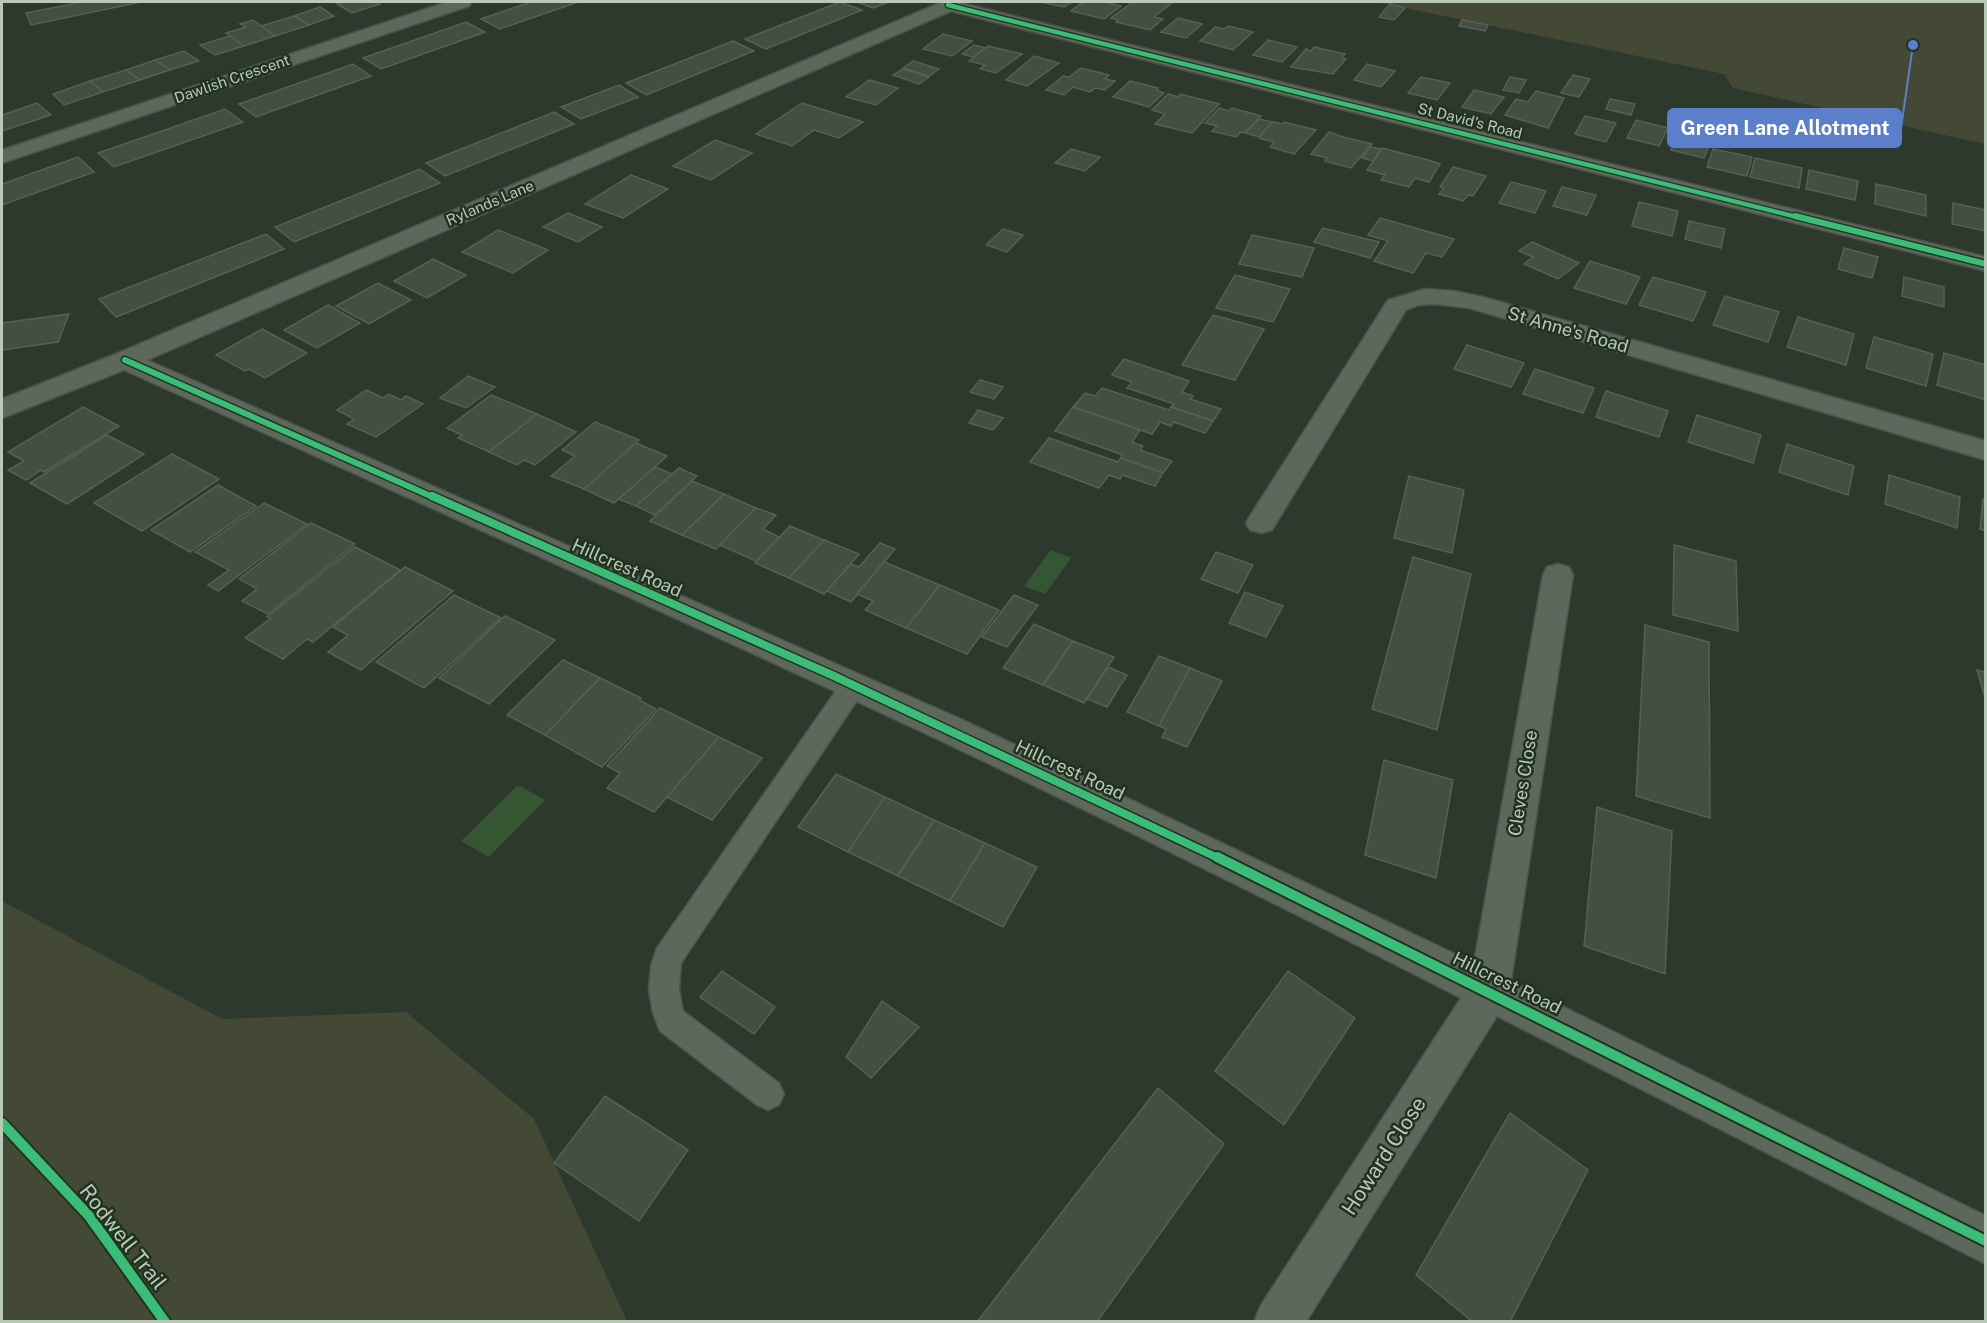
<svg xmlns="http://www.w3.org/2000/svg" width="1987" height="1323" viewBox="0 0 1987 1323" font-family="'Public Sans',sans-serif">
  <rect width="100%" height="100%" fill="#2d392c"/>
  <g fill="#434935">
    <path d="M1376,2H1985V144L1733,88L1724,74Z"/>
    <path d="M2,901L222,1019L406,1012L534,1119L627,1321H2Z"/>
  </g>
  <g fill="#355633">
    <path d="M1051,550L1071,558L1045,594L1024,586Z"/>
    <path d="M518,785L545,800L489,857L461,841Z"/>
  </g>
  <g fill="#444e43" stroke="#556154" stroke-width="1.5">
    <path d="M82,2H141L31,25L26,13Z"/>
    <path d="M345,2H375L380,4L352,13L337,4Z"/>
    <path d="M531,2H578L500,29L481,19Z"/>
    <path d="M840,2L862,10L766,49L745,39Z"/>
    <path d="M857,2H889L873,8Z"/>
    <path d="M1041,2H1072L1064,7Z"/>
    <path d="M1083,2H1111L1110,3L1121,6L1104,19L1071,11Z"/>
    <path d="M1133,2H1167L1172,3L1154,17L1163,19L1150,30L1116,22L1118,20L1111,18Z"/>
    <path d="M1390,4L1405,8L1394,20L1379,17Z"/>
    <path d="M320,7L334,16L309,25L294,16Z"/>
    <path d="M294,16L309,25L275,36L261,26Z"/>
    <path d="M1178,18L1202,24L1186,38L1161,32Z"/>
    <path d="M253,20L275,36L244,46L226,33L246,27L240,24Z"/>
    <path d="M1462,20L1488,25L1485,31L1459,26Z"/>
    <path d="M466,22L485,32L381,69L363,58Z"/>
    <path d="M1228,26L1253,32L1233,50L1200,41L1215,27L1224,29Z"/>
    <path d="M943,34L972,41L952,56L923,49Z"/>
    <path d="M230,36L244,46L215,55L200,45Z"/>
    <path d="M1268,40L1297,47L1282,62L1253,55Z"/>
    <path d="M733,41L754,51L646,95L626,83Z"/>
    <path d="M974,45L986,48L973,57L962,54Z"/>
    <path d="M988,46L1022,54L996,73L980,69L985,65L969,61Z"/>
    <path d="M1314,47L1345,54L1342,58L1346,59L1333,74L1291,67L1306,49L1311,51Z"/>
    <path d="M184,51L199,61L170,70L155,60Z"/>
    <path d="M1034,56L1059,63L1027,86L1006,80Z"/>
    <path d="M155,60L170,70L140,80L126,70Z"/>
    <path d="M913,61L939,69L929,76L903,68Z"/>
    <path d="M353,64L371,76L256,117L239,104Z"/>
    <path d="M1367,64L1395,71L1381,87L1354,80Z"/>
    <path d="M1081,68L1109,75L1105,79L1115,81L1105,90L1095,88L1090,92L1073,87L1064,95L1046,90L1063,76L1069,77Z"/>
    <path d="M903,69L929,77L919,84L893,75Z"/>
    <path d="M126,70L140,80L103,92L90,81Z"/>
    <path d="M1573,75L1590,79L1579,97L1561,93Z"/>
    <path d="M1421,77L1450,83L1437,100L1408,93Z"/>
    <path d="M1510,77L1526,80L1519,93L1503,90Z"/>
    <path d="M869,80L898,88L876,105L846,97Z"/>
    <path d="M90,81L103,92L64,105L53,94Z"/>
    <path d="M1130,81L1158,88L1156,90L1164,93L1149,107L1113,97Z"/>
    <path d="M619,85L638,97L581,119L561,107Z"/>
    <path d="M1474,90L1504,97L1491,114L1462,107Z"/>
    <path d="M1536,91L1564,98L1548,128L1505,115L1516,99L1528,102Z"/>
    <path d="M1168,94L1178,97L1180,94L1219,104L1192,133L1155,124L1165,114L1152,110Z"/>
    <path d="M1610,99L1635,104L1631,115L1606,109Z"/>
    <path d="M37,103L51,115L2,131V115Z"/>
    <path d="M802,103L863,122L839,138L814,130L792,146L756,134Z"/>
    <path d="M1219,108L1229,111L1232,108L1261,116L1245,133L1241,132L1236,137L1212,131L1217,126L1205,123Z"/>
    <path d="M225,109L243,122L114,167L98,153Z"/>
    <path d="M554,112L574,124L445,176L426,163Z"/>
    <path d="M1585,116L1616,123L1606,142L1575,134Z"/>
    <path d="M1259,119L1272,122L1259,137L1245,133Z"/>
    <path d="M1636,120L1668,128L1659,146L1627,138Z"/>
    <path d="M1272,122L1283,124L1284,122L1316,130L1294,154L1270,147L1274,142L1259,138Z"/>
    <path d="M1679,131L1712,139L1704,158L1671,150Z"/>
    <path d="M1329,132L1343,137L1372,144L1351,168L1325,161L1327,158L1311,154Z"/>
    <path d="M715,140L752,153L711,180L673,166Z"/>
    <path d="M1370,147L1381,149L1373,161L1362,158Z"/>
    <path d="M1382,148L1428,160L1440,164L1429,182L1415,178L1409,187L1381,180L1385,175L1367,170Z"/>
    <path d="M1071,149L1100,157L1085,171L1055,163Z"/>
    <path d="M1713,149L1752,157L1747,176L1707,167Z"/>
    <path d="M78,157L94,172L2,205V184Z"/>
    <path d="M1755,158L1802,168L1799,188L1750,177Z"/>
    <path d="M1453,167L1486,176L1473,196L1468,195L1463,201L1439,194L1444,188L1440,187Z"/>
    <path d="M420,169L440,183L294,242L275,227Z"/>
    <path d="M1809,170L1858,181L1855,200L1806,189Z"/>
    <path d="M631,175L668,189L623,218L585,204Z"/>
    <path d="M1511,182L1546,191L1535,213L1499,203Z"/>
    <path d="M1876,184L1926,195V216L1875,204Z"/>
    <path d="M1562,187L1596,195L1587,215L1553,206Z"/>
    <path d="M1639,202L1678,211L1672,236L1632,226Z"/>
    <path d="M1953,203L1986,210V231L1952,224Z"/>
    <path d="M568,213L602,227L578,242L543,227Z"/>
    <path d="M1380,218L1454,239L1442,257L1426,253L1413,273L1374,261L1388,241L1368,235Z"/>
    <path d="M1689,221L1725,229L1721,248L1685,239Z"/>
    <path d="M1323,228L1379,242L1370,258L1314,242Z"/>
    <path d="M1003,229L1023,235L1007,252L986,245Z"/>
    <path d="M498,230L548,250L513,273L462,252Z"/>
    <path d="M266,234L284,249L116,317L99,299Z"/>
    <path d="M1252,235L1314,248L1302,277L1239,264Z"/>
    <path d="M1532,242L1579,263L1558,279L1524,264L1533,257L1519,251Z"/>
    <path d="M1844,248L1878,257L1872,278L1838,269Z"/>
    <path d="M433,259L466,275L427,298L394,281Z"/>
    <path d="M1590,261L1640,277L1626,304L1574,288Z"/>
    <path d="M1235,275L1290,289L1273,322L1216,308Z"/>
    <path d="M1653,277L1706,292L1693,321L1639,305Z"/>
    <path d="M1904,277L1944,287V307L1902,296Z"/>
    <path d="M378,283L411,300L369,324L336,306Z"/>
    <path d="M1725,296L1779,312L1768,342L1713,325Z"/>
    <path d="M328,305L360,323L317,348L284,330Z"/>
    <path d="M69,314L58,342L2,350V323Z"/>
    <path d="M1213,315L1264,329L1235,380L1182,365Z"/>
    <path d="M1798,317L1854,334L1846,365L1787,347Z"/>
    <path d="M262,329L307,353L265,378L249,369L245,371L216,355Z"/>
    <path d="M1874,337L1933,354L1926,386L1866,368Z"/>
    <path d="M1467,345L1524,363L1511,387L1454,369Z"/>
    <path d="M1944,353L1986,365V400L1937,385Z"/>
    <path d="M1124,359L1189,381L1182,392L1193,396L1190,399L1221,409L1213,421L1171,407L1174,404L1127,388L1132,382L1112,375Z"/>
    <path d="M1535,369L1594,388L1583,413L1523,394Z"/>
    <path d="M468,376L495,387L466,408L440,398Z"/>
    <path d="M980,380L1003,387L994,399L970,392Z"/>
    <path d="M1102,388L1169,410L1171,407L1213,421L1205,433L1174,422L1171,426L1160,422L1152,434L1073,407L1085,393L1095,396Z"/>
    <path d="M366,390L383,398L389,394L401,400L406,396L423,404L376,437L347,424L354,419L337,410Z"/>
    <path d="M1606,391L1668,411L1659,437L1596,417Z"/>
    <path d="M491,395L537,414L489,452L458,438L462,435L447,428Z"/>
    <path d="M83,407L119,426L44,472L41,470L26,480L8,470L24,461L8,452Z"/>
    <path d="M1073,407L1140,430L1132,442L1143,446L1140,450L1172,461L1163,473L1121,458L1123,455L1055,431Z"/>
    <path d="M978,410L1003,418L993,430L969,423Z"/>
    <path d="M537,414L576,432L535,465L524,460L517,465L489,452Z"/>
    <path d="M1697,415L1761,435L1753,463L1688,442Z"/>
    <path d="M595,422L639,440L584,489L551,476L575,456L562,450Z"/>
    <path d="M107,435L144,454L67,504L30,483Z"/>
    <path d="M1049,438L1118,462L1121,458L1163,473L1155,486L1122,475L1120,479L1109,475L1099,488L1030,462Z"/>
    <path d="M636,443L667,456L614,503L584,489Z"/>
    <path d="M1787,444L1854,466L1848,495L1779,472Z"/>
    <path d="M172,454L219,479L142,531L94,503Z"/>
    <path d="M655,467L672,474L636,506L619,499Z"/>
    <path d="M679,468L697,476L655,515L636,506Z"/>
    <path d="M1889,475L1960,497L1957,528L1885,504Z"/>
    <path d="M1409,476L1464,490L1452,553L1394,538Z"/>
    <path d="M692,481L724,494L682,535L650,521Z"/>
    <path d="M218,485L256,506L190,552L151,530Z"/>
    <path d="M724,494L756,508L716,549L682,535Z"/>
    <path d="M1983,499L1986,500V531L1980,529Z"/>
    <path d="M264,503L307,524L218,591L208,585L229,570L195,552Z"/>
    <path d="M756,508L776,515L763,529L779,537L756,561L720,545Z"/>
    <path d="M311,523L355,544L268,614L242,601L257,589L239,579Z"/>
    <path d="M790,526L824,540L789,578L755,563Z"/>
    <path d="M824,540L859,554L824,594L789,578Z"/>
    <path d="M880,543L895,549L851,602L827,591L851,564L859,567Z"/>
    <path d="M1674,545L1736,561L1738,631L1673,615Z"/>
    <path d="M355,547L400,570L313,642L307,639L283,659L245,638L271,618L267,617Z"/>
    <path d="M1216,552L1253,565L1238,593L1201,579Z"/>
    <path d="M1413,557L1471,574L1437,730L1372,709Z"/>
    <path d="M884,562L940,585L906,628L865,610L873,601L857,594Z"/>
    <path d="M405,567L453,591L361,670L328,652L348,635L333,627Z"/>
    <path d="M940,585L999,610L967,654L906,628Z"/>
    <path d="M1245,592L1283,606L1266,637L1229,623Z"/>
    <path d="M454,595L501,618L424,688L376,662Z"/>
    <path d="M1014,595L1038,605L1007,647L982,637Z"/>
    <path d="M505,616L555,640L489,704L439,678Z"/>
    <path d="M1034,624L1073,641L1043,685L1003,668Z"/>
    <path d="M1645,625L1709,642L1710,818L1636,796Z"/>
    <path d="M1073,641L1114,657L1084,703L1043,685Z"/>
    <path d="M1159,656L1190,668L1159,726L1127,712Z"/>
    <path d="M563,660L600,678L545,735L507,715Z"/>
    <path d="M1108,667L1127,675L1107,707L1087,699Z"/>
    <path d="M1190,668L1222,681L1187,747L1162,737L1166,729L1159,726Z"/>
    <path d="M1977,670L1986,672V701Z"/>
    <path d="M600,678L641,698L639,700L656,709L602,767L545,735Z"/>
    <path d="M660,708L719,737L654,812L607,788L620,773L607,766Z"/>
    <path d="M719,737L762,758L712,820L667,797Z"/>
    <path d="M1384,760L1453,780L1436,878L1365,855Z"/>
    <path d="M836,774L885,797L848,852L798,827Z"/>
    <path d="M885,797L934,820L898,876L848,852Z"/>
    <path d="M1597,807L1672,831L1665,974L1584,946Z"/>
    <path d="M934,820L985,843L950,901L898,876Z"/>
    <path d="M985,843L1037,867L1003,927L950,901Z"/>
    <path d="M722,971L775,1007L754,1034L700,997Z"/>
    <path d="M1288,971L1355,1018L1284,1125L1215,1071Z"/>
    <path d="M882,1001L919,1027L871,1078L846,1057Z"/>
    <path d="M1158,1088L1224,1144L1097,1322H977Z"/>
    <path d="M605,1096L688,1150L639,1221L554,1163Z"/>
    <path d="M1510,1113L1588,1170L1510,1322H1473L1416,1275Z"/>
  </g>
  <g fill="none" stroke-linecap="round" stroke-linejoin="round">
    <g stroke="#4a534a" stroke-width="3">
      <path id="service" d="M853,676L862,679L865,686L862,693L681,963L679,990L683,1011L779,1083L784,1094L779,1105L768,1110L757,1105L660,1031L653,1013L649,990L651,966L657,948L844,679Z"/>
    </g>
    <g stroke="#4a534a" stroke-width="3">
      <g id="minor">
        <path d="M447,2H472L469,6L2,163V150Z"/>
        <path d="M942,2H965V4L1986,257V271L951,11L147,360L963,720L1474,963L1543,575L1547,567L1558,564L1569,567L1573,575L1511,981L1986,1216V1264L1497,1016L1306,1322H1254L1261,1305L1461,998C1287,909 1112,822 935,738C667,612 395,492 124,370L2,418V399L116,354Z"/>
        <path d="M1425,289L1454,291L1483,297L1986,441V460L1469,308L1435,304L1418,305L1406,310L1272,530L1261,533L1250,530L1246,523L1250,516L1388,300Z"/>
      </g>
    </g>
    <use href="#service" fill="#5d675c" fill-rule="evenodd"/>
    <use href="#minor" fill="#5d675c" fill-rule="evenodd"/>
    <g stroke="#213320" stroke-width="7">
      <path id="cycleway-far3" d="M948,5L1801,218"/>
    </g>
    <g stroke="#213320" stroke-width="9">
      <g id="cycleway-far2">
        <path d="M1795,216L1986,264"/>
        <path d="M125,360L435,498"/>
      </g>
    </g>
    <g stroke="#213320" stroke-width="11">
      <path id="cycleway-far1" d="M432,496L834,676L1220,859"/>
    </g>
    <g stroke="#213320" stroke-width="14">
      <g id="cycleway">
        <path d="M1217,857L1986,1241"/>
        <path d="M2,1123L89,1216L165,1322"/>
      </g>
    </g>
    <use href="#cycleway-far3" stroke="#3abd76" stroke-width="4.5"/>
    <use href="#cycleway-far2" stroke="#3abd76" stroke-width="6"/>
    <use href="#cycleway-far1" stroke="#3abd76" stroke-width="8"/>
    <use href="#cycleway" stroke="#3abd76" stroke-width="10"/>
  </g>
  <g text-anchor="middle" stroke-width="5" stroke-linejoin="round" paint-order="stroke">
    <g font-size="15" fill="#b8c9b7" stroke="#213320">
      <text transform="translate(232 79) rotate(-19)" y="5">Dawlish Crescent</text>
      <text transform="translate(1470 121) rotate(14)" y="5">St David's Road</text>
      <text transform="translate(490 203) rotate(-23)" y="5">Rylands Lane</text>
    </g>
    <g font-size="18" fill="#b8c9b7" stroke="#213320">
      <text transform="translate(1568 330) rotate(16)" y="6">St Anne's Road</text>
      <text transform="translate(627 568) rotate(24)" y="6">Hillcrest Road</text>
      <text transform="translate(1070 770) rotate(25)" y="6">Hillcrest Road</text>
      <text transform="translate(1523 783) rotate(-81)" y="6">Cleves Close</text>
      <text transform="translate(1507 983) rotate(26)" y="6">Hillcrest Road</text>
    </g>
    <g font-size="21" fill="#b8c9b7" stroke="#213320">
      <text transform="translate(1384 1156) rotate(-57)" y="7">Howard Close</text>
      <text transform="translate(123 1237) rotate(52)" y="7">Rodwell Trail</text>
    </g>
  </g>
  <path fill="none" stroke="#5b7fcb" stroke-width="2" d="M1913 45L1901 128"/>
  <circle fill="#5b7fcb" stroke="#213320" stroke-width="2" cx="1913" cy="45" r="6"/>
  <rect fill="#5b7fcb" stroke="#5b7fcb" stroke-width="2" x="1668" y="109" width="233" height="38" rx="6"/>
  <g font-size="20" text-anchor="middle" font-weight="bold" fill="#fff">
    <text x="1785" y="135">Green Lane Allotment</text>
  </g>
  <rect width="1987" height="1323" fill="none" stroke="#b8c9b7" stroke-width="6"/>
</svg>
